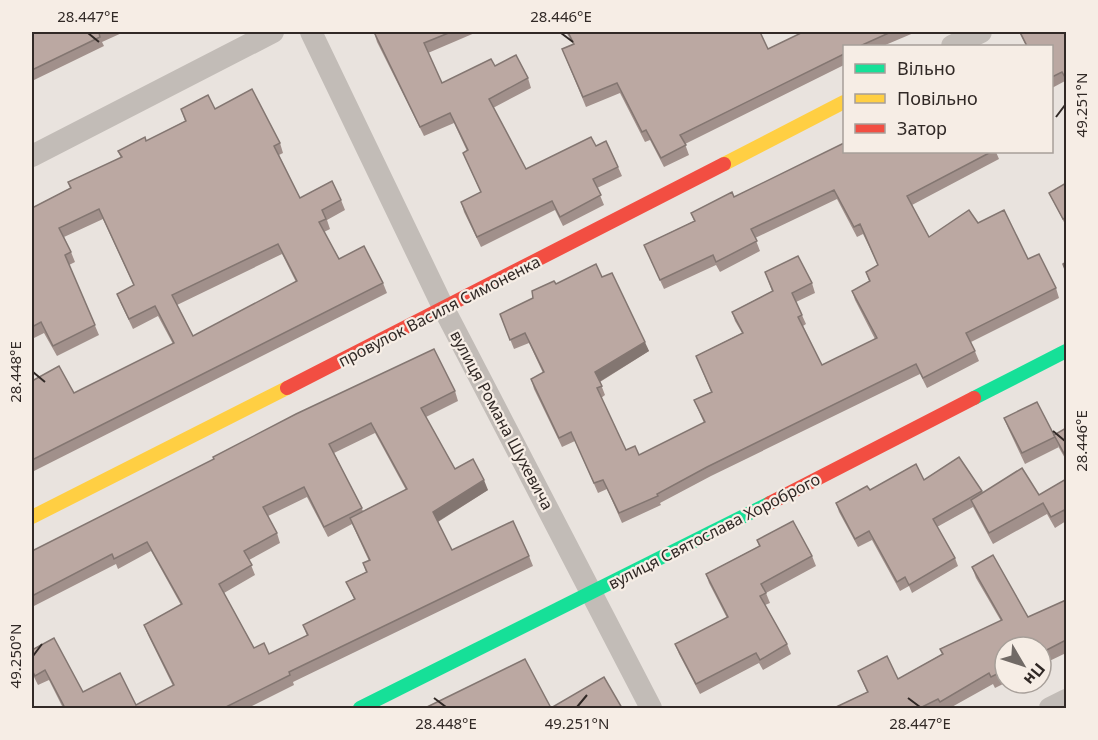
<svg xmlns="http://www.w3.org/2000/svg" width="1098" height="740" viewBox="0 0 1098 740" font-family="'Noto Sans',sans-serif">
  <rect width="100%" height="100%" fill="#e9e3de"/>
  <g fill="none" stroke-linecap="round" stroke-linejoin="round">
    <g stroke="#c2bcb7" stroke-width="22">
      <path d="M311,32L444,309L651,708"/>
      <path d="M952,46L981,32"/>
      <path d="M32,156L273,32"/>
      <path d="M1050,708L1066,700"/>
    </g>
    <g stroke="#16e098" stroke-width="14">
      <path d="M974,398L1066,351"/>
      <path d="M360,708L770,503"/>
    </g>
    <g stroke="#ffcf43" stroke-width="14">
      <path d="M724,164L844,102"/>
      <path d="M32,517L287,388"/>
    </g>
    <g stroke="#f24e42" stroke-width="14">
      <path d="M287,388L724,164"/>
      <path d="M770,503L974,398"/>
    </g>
  </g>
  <g fill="#a1908b" fill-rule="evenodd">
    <path d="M32,32H124L102,42L104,46L32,81Z"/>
    <path d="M374,32H477L428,53L442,83L495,66L528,78L531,88L493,108L526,169L596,146L618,167L622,176L597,188L604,205L563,226L555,210L481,247L464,212L461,202L481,193L463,153L467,151L454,123L424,136L377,42Z"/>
    <path d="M566,32H760L768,49L803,32H916L883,46H844V65L685,144L689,155L664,167L650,140L645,142L620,93L586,107L562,49L573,44Z"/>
    <path d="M1019,32H1066V83L1065,81L1052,88V46H1026Z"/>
    <path d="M181,109H215L280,143L283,153L279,155L300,198L341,200L345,210L327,220L330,229L324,232L339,259L383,283L387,293L32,472V381L74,393L173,344L158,316L133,329L121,304L117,294L134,286L103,219L64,237L71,252L75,262L69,265L99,335L57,356L44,333L32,339V208L70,188L68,182L121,158L118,151L146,141L185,121ZM282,254L296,282L193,336L177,305Z"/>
    <path d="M844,152H996L999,159L912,205L929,237L978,223L1028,259L1056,288L1059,298L971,342L979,361L927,388L920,374L711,476L660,503L661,505L622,523L607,489L598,493L575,441L562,447L534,389L531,379L543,373L529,343L514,349L504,324L533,298L556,284L602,277L649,351L600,382L605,395L601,398L626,450L639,455L704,423L694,400L711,392L696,356L742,333L735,321L732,312L772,291L765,272L812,283L815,293L796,302L806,324L803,326L822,365L875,339L855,300L852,291L869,281L866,272L878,265L863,234L857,237L837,199L755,238L760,251L720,272L716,265L664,289L644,245L694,221L691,213L734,197Z"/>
    <path d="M1066,183V223L1065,224L1049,193Z"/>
    <path d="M455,391L458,401L426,417L455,469L488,490L438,522L452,550L529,556L533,566L293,682L294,685L248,708H63L49,680L38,685L32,673V650L83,692L136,705L173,686L148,635L144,625L181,605L151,551L118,569L116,564L32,607V551ZM375,433L406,490L363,511L334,453ZM307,497L328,537L352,524L369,561L363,563L366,572L346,582L354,599L303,625L307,636L269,654L254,648L224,593L255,575L249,560L280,543L277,533L268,516Z"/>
    <path d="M1004,418L1054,436L1066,428V460L1058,446L1059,447L1025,464L1008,428Z"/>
    <path d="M959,457L983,493L1039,495L1066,479V521L1055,528L1047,514L993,544L973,507L937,527L955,558L958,566L912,593L909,586L900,591L872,540L858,547L839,512L836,503L924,480Z"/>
    <path d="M757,540L812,556L816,566L766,593L770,603L765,605L787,644L791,654L763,670L759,663L700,694L679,654L675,644L727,618L709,583L706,574L759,546Z"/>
    <path d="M972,567L1028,617L1066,600V653L1041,665V647H1005V683L995,688L993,684L950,708H834L867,692L858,671L898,679L942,654L940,649L1001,621L976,578Z"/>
  </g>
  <g fill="#837671">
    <path d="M645,342L649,351L599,382L595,372Z"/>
    <path d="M484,480L488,490L437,522L433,512Z"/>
  </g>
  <g fill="#bba8a2" stroke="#837671" stroke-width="1.5" fill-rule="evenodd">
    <path d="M32,32H101L99,33L100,37L32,70Z"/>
    <path d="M374,32H451L424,43L442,83L491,59L495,66L516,55L528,78L489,99L526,169L591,137L596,146L606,141L618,167L593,179L601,195L560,217L552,201L477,237L461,202L481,192L463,153L468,150L450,113L420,127Z"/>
    <path d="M568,32H760L768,49L803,32H891L860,46H844V54L680,135L686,145L661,158L646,130L642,132L617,83L583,97L562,49L574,44Z"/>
    <path d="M1020,32H1066V79L1062,72L1052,77V46H1027Z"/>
    <path d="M252,89L280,143L274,146L300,198L332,181L341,200L322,210L326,219L319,222L339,259L364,246L383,283L32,460V381L59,366L74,393L174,343L155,306L129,319L117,294L134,285L99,209L59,228L71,252L65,255L95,325L53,346L41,322L32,327V208L71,188L68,182L122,157L118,151L145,137L146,141L186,121L181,109L208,95L215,109ZM278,244L297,281L193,336L172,295Z"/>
    <path d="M844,143V152H991L907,196L929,237L969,210L978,223L1004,210L1028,259L1039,254L1056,288L966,333L975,351L923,378L916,364L707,467L657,494L658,496L619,513L603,480L594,483L571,432L559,438L531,379L544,372L525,333L510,340L500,314L533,298L532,291L554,281L556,284L596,264L602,277L612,273L645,342L595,372L602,386L597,388L626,450L635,446L639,455L705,422L694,400L712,392L696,356L743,333L732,312L773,291L765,272L798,256L812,283L792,293L802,315L798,317L822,365L877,338L852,291L870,281L866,272L878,265L860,224L854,227L834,190L751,229L757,241L716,262L713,255L660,280L644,245L695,221L691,213L732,192L734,197Z"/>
    <path d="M1066,183V217L1063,219L1049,193Z"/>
    <path d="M1066,262V272L1063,264Z"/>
    <path d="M434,349L455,391L421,408L455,469L473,459L484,480L433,512L452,550L513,521L529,556L289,672L290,675L224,708H65L45,670L35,676L32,670V650L54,638L83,692L120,673L136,705L174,685L144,625L182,604L147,542L114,559L112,554L32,596V551L214,459L213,457L296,414ZM371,423L407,489L350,518L370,560L363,563L367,572L346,582L355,599L303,625L308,635L269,654L264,643L254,648L219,584L252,565L244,551L277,533L263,507L304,487L324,527L362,508L329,444Z"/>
    <path d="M1037,402L1055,437L1022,453L1004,418Z"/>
    <path d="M1066,428V457L1054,435Z"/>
    <path d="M959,457L982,491L933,519L955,558L909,585L905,577L897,582L869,531L855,539L836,503L867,486L870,490L916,464L924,480Z"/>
    <path d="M1022,468L1039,495L1066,479V516L1064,510L1051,517L1043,503L989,533L971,500Z"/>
    <path d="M793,521L812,556L761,584L766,593L760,596L787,644L760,660L756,653L696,684L675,644L728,617L706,574L760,546L757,540Z"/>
    <path d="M993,555L1028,617L1066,600V640L1041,653V647H1005V670L991,677L989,673L940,702L938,699L920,708H834L868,692L858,671L887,656L898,679L943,654L940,649L1002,620L972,567Z"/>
    <path d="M525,659L551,708L604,677L622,708H425Z"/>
  </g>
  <path fill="none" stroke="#312926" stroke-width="2" d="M88,33L99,42M561,33L573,42M1056,117L1065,105M33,372L45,382M1053,431L1065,441M33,656L42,644M434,698L446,707M908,698L920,707M577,707L587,695"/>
  <g text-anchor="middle" stroke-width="4.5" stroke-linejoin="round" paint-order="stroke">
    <g font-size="16" fill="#312926" stroke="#f6ede5">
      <text transform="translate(439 311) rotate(-27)" y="6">провулок Василя Симоненка</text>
      <text transform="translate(502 420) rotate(62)" y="6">вулиця Романа Шухевича</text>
      <text transform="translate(714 531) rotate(-27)" y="6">вулиця Святослава Хороброго</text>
    </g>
  </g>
  <rect width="1098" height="740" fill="none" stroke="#f6ede5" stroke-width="66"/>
  <rect x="843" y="45" width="210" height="108" fill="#f6ede5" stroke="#a79f99" stroke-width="1.5"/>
  <rect x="855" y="64" width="30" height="9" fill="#16e098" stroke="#a79f99" stroke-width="1.5"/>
  <text x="897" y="75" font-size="18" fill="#312926">Вільно</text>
  <rect x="855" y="94" width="30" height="9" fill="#ffcf43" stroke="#a79f99" stroke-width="1.5"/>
  <text x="897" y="105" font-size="18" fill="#312926">Повільно</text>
  <rect x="855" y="124" width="30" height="9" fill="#f24e42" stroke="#a79f99" stroke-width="1.5"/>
  <text x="897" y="135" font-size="18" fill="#312926">Затор</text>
  <g transform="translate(1023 665) rotate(129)"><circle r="28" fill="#f6ede5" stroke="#a79f99" stroke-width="1.5"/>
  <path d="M0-4.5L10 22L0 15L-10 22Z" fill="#716a66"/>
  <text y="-9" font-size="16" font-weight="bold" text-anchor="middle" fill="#312926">Пн</text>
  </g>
  <rect x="33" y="33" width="1032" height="674" fill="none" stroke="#312926" stroke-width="2"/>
  <g font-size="15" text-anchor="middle" fill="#312926">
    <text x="88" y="22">28.447°E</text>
    <text x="561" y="22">28.446°E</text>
    <text transform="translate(1082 105) rotate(-90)" y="5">49.251°N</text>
    <text transform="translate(16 372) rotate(-90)" y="5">28.448°E</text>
    <text transform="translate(1082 441) rotate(-90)" y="5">28.446°E</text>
    <text transform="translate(16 656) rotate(-90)" y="5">49.250°N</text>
    <text x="446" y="729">28.448°E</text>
    <text x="577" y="729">49.251°N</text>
    <text x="920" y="729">28.447°E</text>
  </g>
</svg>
